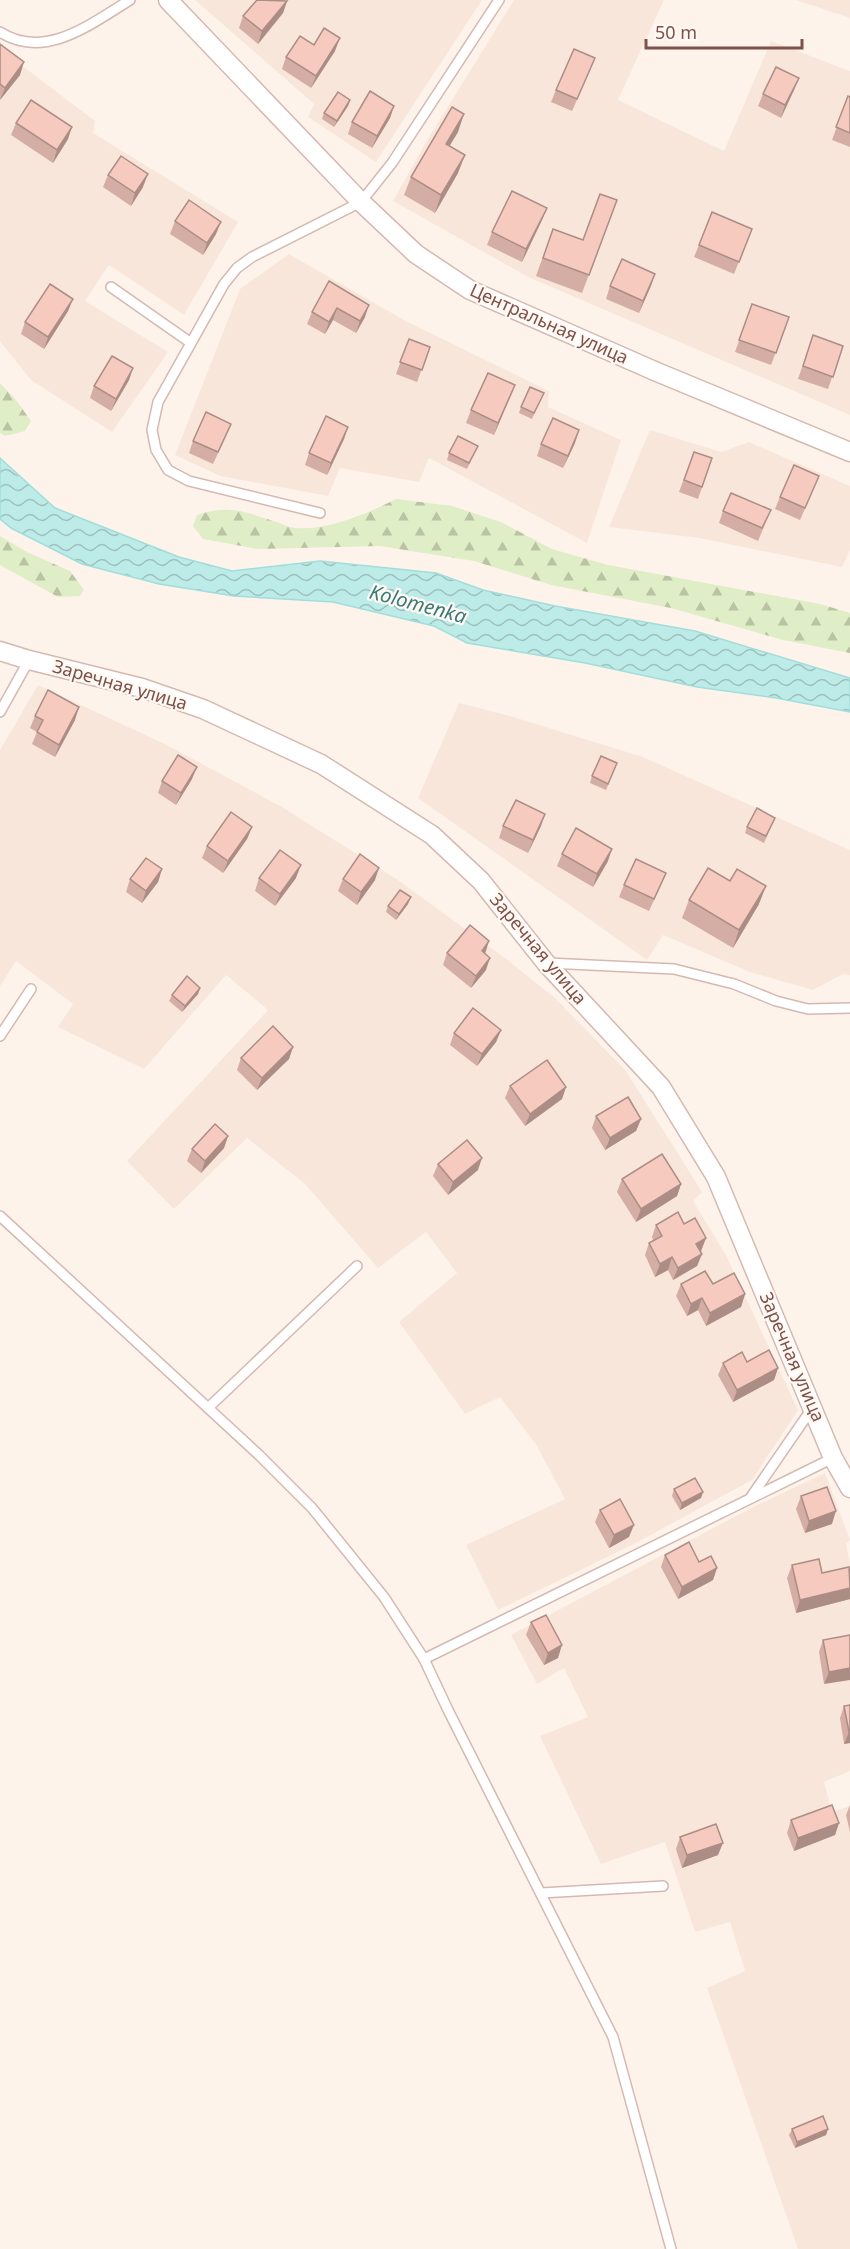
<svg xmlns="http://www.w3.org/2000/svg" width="850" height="2249" viewBox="0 0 850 2249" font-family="'Noto Sans',sans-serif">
  <defs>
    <pattern id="forest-firs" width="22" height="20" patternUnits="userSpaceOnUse" patternTransform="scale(1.5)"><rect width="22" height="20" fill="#dfeec6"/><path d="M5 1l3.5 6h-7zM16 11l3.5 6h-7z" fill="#bac3a3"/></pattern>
    <pattern id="water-waves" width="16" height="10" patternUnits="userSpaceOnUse" patternTransform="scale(1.5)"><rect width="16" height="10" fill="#bcebe8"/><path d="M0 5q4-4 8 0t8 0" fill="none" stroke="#9ec1be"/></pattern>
  </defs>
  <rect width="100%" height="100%" fill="#fef3ea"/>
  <g fill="#f9e6db">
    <path d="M195,0H482L376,162L308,117L314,104Z"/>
    <path d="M514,0H664L618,100L724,151L771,41L850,71V415L528,277L393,201L426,142Z"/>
    <path d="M796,0H850V18Z"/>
    <path d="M0,49L95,121L93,133L238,222L184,315L109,265L85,301L168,352L112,432L31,380L0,341Z"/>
    <path d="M289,254L404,320L549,391L548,407L621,440L587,543L429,458L419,482L340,468L328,496L220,476L175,455L240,289Z"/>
    <path d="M650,430L721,452L749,442L850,486V550L842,567L699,538L609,527Z"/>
    <path d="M38,685L167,745L282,807L398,880L505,958L555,998L626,1071L702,1192L693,1201L727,1257L798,1410L752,1480L636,1543L498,1610L466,1545L565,1499L537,1446L500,1397L465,1414L399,1322L457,1273L426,1232L378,1268L305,1184L247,1138L174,1209L127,1161L268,1010L226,975L144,1069L58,1027L73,1004L16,961L0,986V750Z"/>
    <path d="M459,703L510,716L643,757L850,850V975L843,974L813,990L750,972L663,935L647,960L418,798Z"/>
    <path d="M825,1473L850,1540L846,1544L850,1563V1771L824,1782L832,1812L850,1806V2249H798L707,1988L745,1971L730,1922L695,1932L665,1842L601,1864L540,1736L588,1717L564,1668L537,1684L511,1635L753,1507Z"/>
  </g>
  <g fill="url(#forest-firs)">
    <path d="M0,383L16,400L31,421L25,431L5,436L0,433Z"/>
    <path d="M396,499L452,506L501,522L552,549L608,565L820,604L850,613V653L783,640L671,608L551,585L474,561L380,546L257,549L203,539L193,526L197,515C228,505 244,511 273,521C280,523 288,527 295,528C328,531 368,513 396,499Z"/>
    <path d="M0,536L27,552L70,571L84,590L80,596L58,597L0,565Z"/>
  </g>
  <path fill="url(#water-waves)" stroke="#a1dedb" stroke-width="1.5" d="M0,458L55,508L179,557L232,571L320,561L436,573L483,590L555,606L695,631L850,678V712L776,698L697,687L585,663L467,643L434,626L333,602L234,596L159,584L82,564L11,528L0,519Z"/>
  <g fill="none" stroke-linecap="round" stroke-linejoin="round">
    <g stroke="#d5b9b1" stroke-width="12">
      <g id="lane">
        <path d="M0,32C45,61 92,23 130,0"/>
        <path d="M111,287L191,343"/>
        <path d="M320,513L189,481L168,470L156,450L152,430L158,402L224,284L237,268L252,257L361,202L392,163L499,0"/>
        <path d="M0,712L29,660"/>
        <path d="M548,963L674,969L734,984L776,1001L808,1009L850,1008"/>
        <path d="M0,1036L31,989"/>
        <path d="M0,1216L259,1455L312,1508L384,1597L424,1659"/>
        <path d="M208,1408L357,1266"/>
        <path d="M751,1497L813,1407"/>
        <path d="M541,1893L663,1886"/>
        <path d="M671,2249L613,2037L448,1710L424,1659L833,1458"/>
      </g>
    </g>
    <g stroke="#d5b9b1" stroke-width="21">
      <g id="street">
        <path d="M168,0L361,202L416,254L470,290L657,372L850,452"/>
        <path d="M0,651L29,660L142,688L203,709L321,764L432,835L481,881L546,963L661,1087L716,1177L833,1458L850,1488"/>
      </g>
    </g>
    <use href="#lane" stroke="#fff" stroke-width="9"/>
    <use href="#street" stroke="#fff" stroke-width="18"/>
  </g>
  <g fill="#d4aea4">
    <path d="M287,1L283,13L258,44L239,28L243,16Z"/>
    <path d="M0,44L20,75L0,100Z"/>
    <path d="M314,45L335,51L311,88L282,69L286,57Z"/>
    <path d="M590,70L572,111L551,102L556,90Z"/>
    <path d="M799,78L794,90L781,118L758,106L763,94Z"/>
    <path d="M848,96L850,97V147L832,140Z"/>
    <path d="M350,100L348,106L334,127L322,119L324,113Z"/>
    <path d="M394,106L390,118L372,148L348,134L352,122Z"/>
    <path d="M16,123L68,139L53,163L11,135Z"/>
    <path d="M458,132L449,146L458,173L435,213L404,195L411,177Z"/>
    <path d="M108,175L143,187L131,206L103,187Z"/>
    <path d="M617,200L582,293L536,276L553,229L583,240Z"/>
    <path d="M547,208L542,220L522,262L487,245L492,232Z"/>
    <path d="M175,221L216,234L203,255L170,234Z"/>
    <path d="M752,229L734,274L694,257L699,245Z"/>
    <path d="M655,274L639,313L606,299L610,286Z"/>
    <path d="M329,281L365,317L356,333L333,320L325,334L307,324L312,312Z"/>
    <path d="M73,299L68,311L44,349L21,334L25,322Z"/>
    <path d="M752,304L789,317L771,365L735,352Z"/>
    <path d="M813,335L843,346L828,389L798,379Z"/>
    <path d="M409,339L430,347L417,382L396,374Z"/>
    <path d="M133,368L129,380L111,411L90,398L94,386Z"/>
    <path d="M515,385L494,435L466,423L471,410Z"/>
    <path d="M541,399L532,419L519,413L521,407Z"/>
    <path d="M348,427L344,439L327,475L305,465L309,453Z"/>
    <path d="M226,436L213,464L189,453L193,441Z"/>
    <path d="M575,443L563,468L537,456L541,444Z"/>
    <path d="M478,446L467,469L447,460L449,453Z"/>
    <path d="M694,452L712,458L698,499L679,492Z"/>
    <path d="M814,488L800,520L775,509L780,497Z"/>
    <path d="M771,510L758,541L719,523L723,511Z"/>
    <path d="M35,716L75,720L55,757L32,744L37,732L30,728Z"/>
    <path d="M617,763L606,790L590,783L592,776Z"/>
    <path d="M192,779L176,805L158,793L162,781Z"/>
    <path d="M775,818L764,843L745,833L747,827Z"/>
    <path d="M503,826H541L528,853L499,838Z"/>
    <path d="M252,827L247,839L223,873L202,858L207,846Z"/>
    <path d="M562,854L608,861L593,887L557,866Z"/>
    <path d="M162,869L158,882L142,903L126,892L130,879Z"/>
    <path d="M666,873L661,885L649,911L619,897L624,885Z"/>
    <path d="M259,878H296L275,906L255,891Z"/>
    <path d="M343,879L375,880L357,905L338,891Z"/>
    <path d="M689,900L759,904L733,948L682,918Z"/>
    <path d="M408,904L396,920L386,912L388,906Z"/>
    <path d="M447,953H485L486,970L471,988L443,965Z"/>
    <path d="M200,988L198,994L182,1012L169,1001L172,995Z"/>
    <path d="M501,1030L496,1042L477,1066L450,1045L454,1033Z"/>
    <path d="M293,1047L289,1059L257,1090L237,1070L241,1058Z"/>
    <path d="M510,1086L566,1087L562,1099L525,1126L505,1098Z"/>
    <path d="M596,1116L641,1119L636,1131L605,1150L592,1128Z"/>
    <path d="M228,1136L224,1148L201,1173L187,1161L192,1149Z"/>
    <path d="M438,1164L478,1170L448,1195L433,1176Z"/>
    <path d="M622,1179L681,1184L677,1196L636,1222L617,1192Z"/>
    <path d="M684,1224L706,1238L701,1251H700L702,1254L697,1266L673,1280L668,1270L655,1277L645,1255L649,1243L653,1240L652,1237L656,1225Z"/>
    <path d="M681,1284H713L745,1294L741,1307L706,1326L698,1310L687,1316L676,1296Z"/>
    <path d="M747,1362L778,1368L774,1380L733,1402L718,1375L723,1363Z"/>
    <path d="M674,1489L703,1492L701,1498L680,1510L672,1496Z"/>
    <path d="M801,1496L832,1524L805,1533L796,1509Z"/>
    <path d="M600,1510L629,1537L609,1548L595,1522Z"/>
    <path d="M665,1555L699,1562L717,1568L713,1580L678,1599L661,1567Z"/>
    <path d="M792,1565L822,1573L850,1569V1599L796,1613L787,1578Z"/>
    <path d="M531,1622L558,1658L544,1665L526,1635Z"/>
    <path d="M850,1635L824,1684L819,1652L823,1640Z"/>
    <path d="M850,1705V1743L844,1744L840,1718L844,1706Z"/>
    <path d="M850,1805V1832L846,1815Z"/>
    <path d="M791,1820L839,1823L835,1835L794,1851L787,1833Z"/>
    <path d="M680,1837L718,1855L682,1868L676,1849Z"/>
    <path d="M792,2129H828L826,2135L795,2148L789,2135Z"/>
  </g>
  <g fill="#ac8d86">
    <path d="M287,1L283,13L258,44L262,31Z"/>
    <path d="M340,38L335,51L311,88L316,76Z"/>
    <path d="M24,62L20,75L0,100L5,88Z"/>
    <path d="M799,78L794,90L781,118L785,105Z"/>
    <path d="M350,100L348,106L334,127L337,121Z"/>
    <path d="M394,106L390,118L372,148L377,136Z"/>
    <path d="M464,114L458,132L440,162L446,144Z"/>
    <path d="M72,127L68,139L53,163L57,150Z"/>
    <path d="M465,155L458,173L435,213L441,195Z"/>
    <path d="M148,174L143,187L131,206L135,193Z"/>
    <path d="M547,208L542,220L522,262L526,249Z"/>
    <path d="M221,222L216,234L203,255L207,243Z"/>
    <path d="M655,274L651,286L639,313L643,301Z"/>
    <path d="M73,299L68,311L44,349L48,337Z"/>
    <path d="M369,305L365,317L356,333L360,321Z"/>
    <path d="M337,308L333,320L325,334L329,322Z"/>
    <path d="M133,368L129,380L111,411L116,399Z"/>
    <path d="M515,385L510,397L494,435L498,423Z"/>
    <path d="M348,427L344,439L327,475L331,463Z"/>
    <path d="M579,430L575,443L563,468L568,456Z"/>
    <path d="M79,707L75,720L55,757L59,745Z"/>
    <path d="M197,767L192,779L176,805L181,793Z"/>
    <path d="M545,814L541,826L528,853L533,840Z"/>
    <path d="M252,827L247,839L223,873L228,861Z"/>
    <path d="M612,849L608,861L593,887L597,874Z"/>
    <path d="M301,865L296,878L275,906L280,894Z"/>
    <path d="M379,868L375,880L357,905L361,892Z"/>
    <path d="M162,869L158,882L142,903L146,891Z"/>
    <path d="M766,886L759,904L733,948L739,930Z"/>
    <path d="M411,897L408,904L396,920L399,914Z"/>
    <path d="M489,941L485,954L482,951Z"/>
    <path d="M490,958L486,970L471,988L476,976Z"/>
    <path d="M200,988L198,994L182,1012L185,1006Z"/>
    <path d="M501,1030L496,1042L477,1066L482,1054Z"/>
    <path d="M293,1047L289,1059L257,1090L262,1078Z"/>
    <path d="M566,1087L562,1099L525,1126L530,1114Z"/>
    <path d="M641,1119L636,1131L605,1150L610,1138Z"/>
    <path d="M228,1136L224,1148L201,1173L205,1161Z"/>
    <path d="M482,1158L478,1170L448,1195L453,1182Z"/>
    <path d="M681,1184L677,1196L636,1222L641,1209Z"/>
    <path d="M706,1238L701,1251L691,1256L696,1244Z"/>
    <path d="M702,1254L697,1266L673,1280L678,1268Z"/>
    <path d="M672,1257L668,1270L655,1277L660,1264Z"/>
    <path d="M745,1294L741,1307L706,1326L710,1313Z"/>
    <path d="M702,1298L698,1310L687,1316L691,1304Z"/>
    <path d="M778,1368L774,1380L733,1402L737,1390Z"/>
    <path d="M703,1492L701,1498L680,1510L682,1503Z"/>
    <path d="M836,1511L832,1524L805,1533L809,1521Z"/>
    <path d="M634,1525L629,1537L609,1548L614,1535Z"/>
    <path d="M717,1568L713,1580L678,1599L682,1587Z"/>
    <path d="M850,1588V1599L796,1613L800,1600Z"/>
    <path d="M562,1645L558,1658L544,1665L548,1653Z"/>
    <path d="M850,1668V1680L824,1684L829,1672Z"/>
    <path d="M849,1732H850V1743L844,1744Z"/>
    <path d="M839,1823L835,1835L794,1851L798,1838Z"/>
    <path d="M723,1843L718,1855L682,1868L687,1855Z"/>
    <path d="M828,2129L826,2135L795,2148L797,2142Z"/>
  </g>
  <g fill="#f6cabf" stroke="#ac8d86" stroke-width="1.5">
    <path d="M257,0L287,1L262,31L243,16Z"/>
    <path d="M324,28L340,38L316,76L286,57L300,36L314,45Z"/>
    <path d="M0,44L24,62L5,88L0,84Z"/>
    <path d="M574,49L595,58L577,99L556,90Z"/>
    <path d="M776,67L799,78L785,105L763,94Z"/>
    <path d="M370,91L394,106L377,136L352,122Z"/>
    <path d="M338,92L350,100L337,121L324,113Z"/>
    <path d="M848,96L850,97V133L836,127Z"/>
    <path d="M31,100L72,127L57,150L16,123Z"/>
    <path d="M452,107L464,114L446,144L465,155L441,195L411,177Z"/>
    <path d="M121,156L148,174L135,193L108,175Z"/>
    <path d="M512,191L547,208L526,249L492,232Z"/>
    <path d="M600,194L617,200L589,275L543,258L553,229L583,240Z"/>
    <path d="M189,200L221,222L207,243L175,221Z"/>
    <path d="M712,212L752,229L739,262L699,245Z"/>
    <path d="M622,259L655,274L643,301L610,286Z"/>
    <path d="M329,281L369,305L360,321L337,308L329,322L312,312Z"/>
    <path d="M50,284L73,299L48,337L25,322Z"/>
    <path d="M752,304L789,317L776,353L739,340Z"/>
    <path d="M813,335L843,346L833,377L803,366Z"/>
    <path d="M409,339L430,347L422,370L400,362Z"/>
    <path d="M112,356L133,368L116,399L94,386Z"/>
    <path d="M488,373L515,385L498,423L471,410Z"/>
    <path d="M530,387L544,393L534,413L521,407Z"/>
    <path d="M206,412L231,424L218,452L193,441Z"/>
    <path d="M326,416L348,427L331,463L309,453Z"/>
    <path d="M553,418L579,430L568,456L541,444Z"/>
    <path d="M458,436L478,446L469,463L449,453Z"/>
    <path d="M694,452L712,458L702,487L684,480Z"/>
    <path d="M794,465L819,476L805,508L780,497Z"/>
    <path d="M731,493L771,510L762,528L723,511Z"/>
    <path d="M48,690L79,707L59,745L37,732L43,720L35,716Z"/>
    <path d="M178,755L197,767L181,793L162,781Z"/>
    <path d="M601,756L617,763L608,784L592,776Z"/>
    <path d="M516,800L545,814L533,840L503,826Z"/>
    <path d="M757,808L775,818L766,836L747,827Z"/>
    <path d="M231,812L252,827L228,861L207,846Z"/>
    <path d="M576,828L612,849L597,874L562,854Z"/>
    <path d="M280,850L301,865L280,894L259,878Z"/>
    <path d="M360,854L379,868L361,892L343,879Z"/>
    <path d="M146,858L162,869L146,891L130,879Z"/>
    <path d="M636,859L666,873L654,899L624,885Z"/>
    <path d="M708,868L730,881L737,869L766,886L739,930L689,900Z"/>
    <path d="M400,890L411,897L399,914L388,906Z"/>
    <path d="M470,925L489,941L482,951L490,958L476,976L447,953Z"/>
    <path d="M187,976L200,988L185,1006L172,995Z"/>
    <path d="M473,1008L501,1030L482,1054L454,1033Z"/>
    <path d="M273,1026L293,1047L262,1078L241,1058Z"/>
    <path d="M547,1060L566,1087L530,1114L510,1086Z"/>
    <path d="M628,1097L641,1119L610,1138L596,1116Z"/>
    <path d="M215,1124L228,1136L205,1161L192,1149Z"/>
    <path d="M467,1140L482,1158L453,1182L438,1164Z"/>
    <path d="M662,1154L681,1184L641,1209L622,1179Z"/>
    <path d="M678,1212L684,1224L695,1218L706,1238L696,1244L702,1254L678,1268L672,1257L660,1264L649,1243L662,1236L656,1225Z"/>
    <path d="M705,1271L713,1284L734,1273L745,1294L710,1313L702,1298L691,1304L681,1284Z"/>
    <path d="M769,1350L778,1368L737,1390L723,1363L742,1352L747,1362Z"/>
    <path d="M695,1478L703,1492L682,1503L674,1489Z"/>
    <path d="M827,1487L836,1511L809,1521L801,1496Z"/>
    <path d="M620,1499L634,1525L614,1535L600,1510Z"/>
    <path d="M689,1542L699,1562L711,1556L717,1568L682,1587L665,1555Z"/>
    <path d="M819,1559L822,1573L849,1567L850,1588L800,1600L792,1565Z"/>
    <path d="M546,1615L562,1645L548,1653L531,1622Z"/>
    <path d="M850,1635V1668L829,1672L823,1640Z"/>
    <path d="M850,1705V1732H849L844,1706Z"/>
    <path d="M832,1805L839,1823L798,1838L791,1820Z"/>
    <path d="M716,1824L723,1843L687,1855L680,1837Z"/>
    <path d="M823,2116L828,2129L797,2142L792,2129Z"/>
  </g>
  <g text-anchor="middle" stroke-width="4.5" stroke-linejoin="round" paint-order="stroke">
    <g font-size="18" fill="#7d524a" stroke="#fff8f3">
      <text transform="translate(549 324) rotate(24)" y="6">Центральная улица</text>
      <text transform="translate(120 685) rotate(16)" y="6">Заречная улица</text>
      <text transform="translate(538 949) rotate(50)" y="6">Заречная улица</text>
      <text transform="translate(792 1357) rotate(67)" y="6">Заречная улица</text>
    </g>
    <g font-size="20" font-style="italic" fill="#387b79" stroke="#fff8f3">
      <text transform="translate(418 604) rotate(15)" y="7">Kolomenka</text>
    </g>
  </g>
  <path d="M646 39v9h156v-9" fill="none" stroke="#7d524a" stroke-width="3"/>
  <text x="655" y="39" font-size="18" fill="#7d524a" stroke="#fff8f3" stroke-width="4.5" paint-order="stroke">50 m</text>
</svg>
